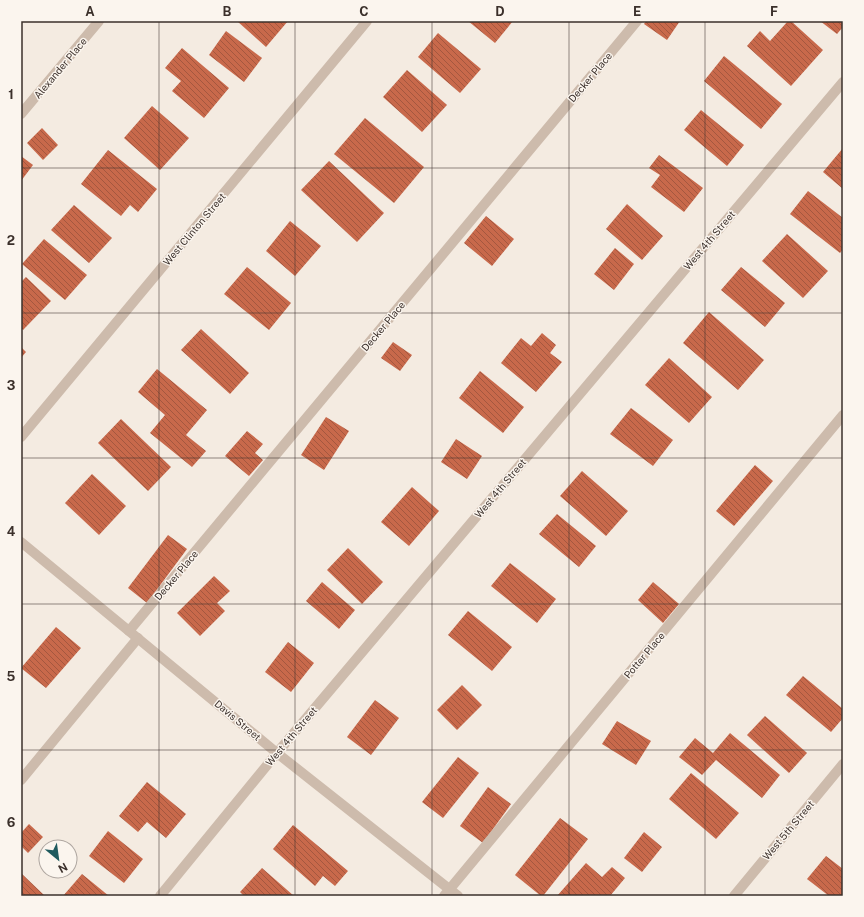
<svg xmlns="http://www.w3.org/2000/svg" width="864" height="917" viewBox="0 0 864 917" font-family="'Public Sans',sans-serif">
  <defs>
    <pattern id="building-back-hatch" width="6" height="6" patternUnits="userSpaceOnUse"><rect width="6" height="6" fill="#c8694b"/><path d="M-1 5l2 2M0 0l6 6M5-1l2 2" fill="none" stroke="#a4573f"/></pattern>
  </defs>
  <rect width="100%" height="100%" fill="#f4ebe1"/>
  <g fill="url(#building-back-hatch)">
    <path d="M237,21H288L266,47Z"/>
    <path d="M468,21H513L495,43Z"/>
    <path d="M646,21H680L667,40L644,24Z"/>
    <path d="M788,21H791L823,50L791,86L747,46L760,31L770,41Z"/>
    <path d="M820,21H843V27L837,34Z"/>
    <path d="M226,31L262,58L244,82L209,55Z"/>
    <path d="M438,33L481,69L460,93L418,57Z"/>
    <path d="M182,48L229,88L204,118L172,91L181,81L165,68Z"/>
    <path d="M724,56L782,104L761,129L704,81Z"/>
    <path d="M407,70L447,105L422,132L383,97Z"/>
    <path d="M152,106L189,138L160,170L124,138Z"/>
    <path d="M701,110L744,145L727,166L684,130Z"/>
    <path d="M365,118L424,167L394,203L334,154Z"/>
    <path d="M42,128L58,145L43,160L27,143Z"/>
    <path d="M843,148V189L823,172Z"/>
    <path d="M108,150L157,189L138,212L130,205L121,216L81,184Z"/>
    <path d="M659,155L703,188L684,212L651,187L660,175L649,168Z"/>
    <path d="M21,156L33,165L21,181Z"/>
    <path d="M329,161L384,213L357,242L301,190Z"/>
    <path d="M808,191L843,218V249L840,253L790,214Z"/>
    <path d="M627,204L663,236L642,260L606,229Z"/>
    <path d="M74,205L112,238L89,263L51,230Z"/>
    <path d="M486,216L514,239L492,266L464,243Z"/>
    <path d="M290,221L321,246L295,276L266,251Z"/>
    <path d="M787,234L828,271L803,298L762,261Z"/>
    <path d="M44,239L87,275L65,300L22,264Z"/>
    <path d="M615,248L634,264L614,290L594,274Z"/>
    <path d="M247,267L291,303L269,330L224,294Z"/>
    <path d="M741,267L785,303L765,327L721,290Z"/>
    <path d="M26,277L51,301L23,330L21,328V282Z"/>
    <path d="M709,312L764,360L738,390L683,343Z"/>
    <path d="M201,329L249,373L230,394L181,350Z"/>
    <path d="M542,333L556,345L550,353L562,362L536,392L501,363L521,338L531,346Z"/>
    <path d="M393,342L412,355L400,371L381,358Z"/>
    <path d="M21,347L26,352L21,358Z"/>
    <path d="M669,358L712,397L689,423L645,385Z"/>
    <path d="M157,369L207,410L186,435L206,451L192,467L150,433L165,415L138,392Z"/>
    <path d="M480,371L524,407L503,433L459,398Z"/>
    <path d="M631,408L673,440L653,466L610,434Z"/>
    <path d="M326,417L349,431L324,470L301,455Z"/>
    <path d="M121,419L171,467L148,491L98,443Z"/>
    <path d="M247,431L263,444L255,453L263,460L249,476L225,456Z"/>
    <path d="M456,439L482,456L467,479L441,462Z"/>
    <path d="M755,465L773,481L734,526L716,511Z"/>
    <path d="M582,471L628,511L606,536L560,496Z"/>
    <path d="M92,474L126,506L99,535L65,503Z"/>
    <path d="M412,487L439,511L409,546L381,522Z"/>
    <path d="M557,514L596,546L579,567L539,534Z"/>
    <path d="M168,535L187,549L147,603L128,588Z"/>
    <path d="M348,548L383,582L362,604L327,570Z"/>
    <path d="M510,563L556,599L537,623L491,586Z"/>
    <path d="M214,576L230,591L217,603L225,611L200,636L177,613Z"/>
    <path d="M322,582L355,610L339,629L306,601Z"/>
    <path d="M653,582L679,604L663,623L638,600Z"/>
    <path d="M468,611L512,647L492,671L448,635Z"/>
    <path d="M56,627L81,648L46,688L21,668Z"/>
    <path d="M288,642L314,663L291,692L265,672Z"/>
    <path d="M803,676L843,709V718L831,732L786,695Z"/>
    <path d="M462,685L482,705L457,730L437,710Z"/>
    <path d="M375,700L399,718L371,755L347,737Z"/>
    <path d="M765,716L807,753L789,773L747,735Z"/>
    <path d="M617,721L651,741L636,765L602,744Z"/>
    <path d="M730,733L780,775L762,798L716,760L702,775L679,757L695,738L713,753Z"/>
    <path d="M458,757L479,773L443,818L422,802Z"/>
    <path d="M691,773L739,813L716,839L669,799Z"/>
    <path d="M147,782L186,814L166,838L147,822L138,832L119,816Z"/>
    <path d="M488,787L511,804L483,843L460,826Z"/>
    <path d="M560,818L588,839L543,896H541L515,875Z"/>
    <path d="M29,824L43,837L28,853L21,846V833Z"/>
    <path d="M293,825L348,871L335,886L323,876L315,886L273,849Z"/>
    <path d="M108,831L143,859L124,883L89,856Z"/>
    <path d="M644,832L662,847L642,872L624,858Z"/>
    <path d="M826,856L843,869V896H829L807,879Z"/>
    <path d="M586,863L602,877L612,867L625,878L610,896H557Z"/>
    <path d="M262,868L294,896H244L240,892Z"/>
    <path d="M21,873L45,896H21Z"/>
    <path d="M82,874L109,896H63Z"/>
  </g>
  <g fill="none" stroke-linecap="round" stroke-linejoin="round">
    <g stroke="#cdbbac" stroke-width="10">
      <path d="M21,114L99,21"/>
      <path d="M129,631L637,21"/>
      <path d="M21,780L138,638"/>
      <path d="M444,896L843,415"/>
    </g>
    <g stroke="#cdbbac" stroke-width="10">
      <path d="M21,437L367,21"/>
      <path d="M160,896L277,753L843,82"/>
      <path d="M734,896L843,764"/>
    </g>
    <path stroke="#cdbbac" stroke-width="10" d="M21,542L277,753L458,896"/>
  </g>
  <path fill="none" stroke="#3b302b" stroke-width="1" stroke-opacity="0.55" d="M159,21V896M295,21V896M432,21V896M569,21V896M705,21V896M21,168H843M21,313H843M21,458H843M21,604H843M21,750H843"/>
  <g text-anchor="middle" stroke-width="3" stroke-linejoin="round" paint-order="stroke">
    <g font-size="10" fill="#3b302b" stroke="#fbf5ee">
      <text transform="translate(60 68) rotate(-50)" y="4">Alexander Place</text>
      <text transform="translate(590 77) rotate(-50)" y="4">Decker Place</text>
      <text transform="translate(194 229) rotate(-50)" y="4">West Clinton Street</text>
      <text transform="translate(709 240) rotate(-50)" y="4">West 4th Street</text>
      <text transform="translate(383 326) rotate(-50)" y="4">Decker Place</text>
      <text transform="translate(500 488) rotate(-50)" y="4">West 4th Street</text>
      <text transform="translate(176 575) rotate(-50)" y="4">Decker Place</text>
      <text transform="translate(644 655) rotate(-50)" y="4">Potter Place</text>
      <text transform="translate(238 720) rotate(40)" y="4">Davis Street</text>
      <text transform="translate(291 736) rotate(-50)" y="4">West 4th Street</text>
      <text transform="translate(788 830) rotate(-50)" y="4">West 5th Street</text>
    </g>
  </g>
  <rect width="864" height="917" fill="none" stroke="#fbf5ee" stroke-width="44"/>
  <g transform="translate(58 859) rotate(151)"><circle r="19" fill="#fbf5ee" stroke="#aea6a0"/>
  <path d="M0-3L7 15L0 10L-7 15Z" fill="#1f5a5e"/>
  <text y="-6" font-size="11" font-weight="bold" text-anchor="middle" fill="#3b302b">N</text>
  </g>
  <rect x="22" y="22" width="820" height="873" fill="none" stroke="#3b302b" stroke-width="1.5"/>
  <g font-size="13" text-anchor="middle" font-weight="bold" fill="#3b302b">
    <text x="90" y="16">A</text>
    <text x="227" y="16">B</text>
    <text x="364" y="16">C</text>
    <text x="500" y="16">D</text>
    <text x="637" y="16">E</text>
    <text x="774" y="16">F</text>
    <text x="11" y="99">1</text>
    <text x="11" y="245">2</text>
    <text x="11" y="390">3</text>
    <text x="11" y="536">4</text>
    <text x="11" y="681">5</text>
    <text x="11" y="827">6</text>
  </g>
</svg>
